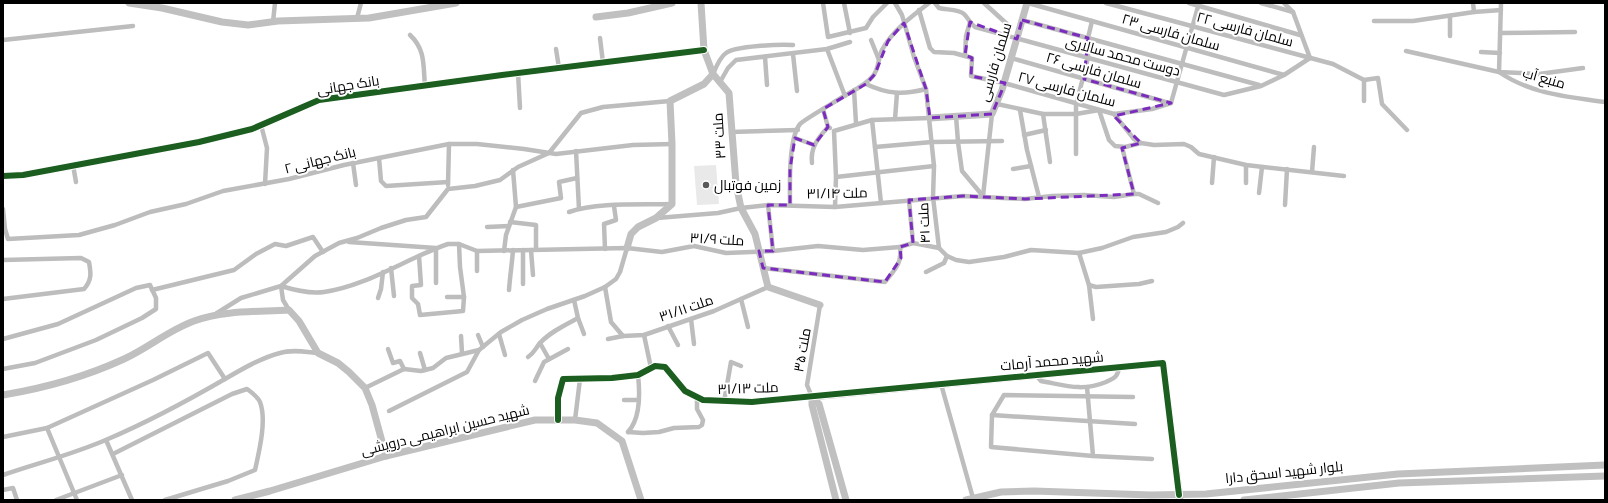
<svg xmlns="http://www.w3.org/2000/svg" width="1608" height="503" viewBox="0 0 1608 503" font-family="Commissioner,Cairo,sans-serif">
  <rect width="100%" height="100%" fill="#fff"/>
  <path fill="#e9e9e9" d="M716,165L719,204L697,205L694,166Z"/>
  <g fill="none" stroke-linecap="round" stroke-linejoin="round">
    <g stroke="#bdbdbd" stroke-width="4.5">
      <path d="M823,3L828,37L866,28L873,17L887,3"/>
      <path d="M844,3L850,33"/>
      <path d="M935,3L939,8C946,10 959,9 964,14C968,18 970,23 975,27L1224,95L1261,86L1284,75L1310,58"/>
      <path d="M984,3L1007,24L1005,35"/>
      <path d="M1028,3L1284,75"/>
      <path d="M1106,3L1333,64L1364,80L1378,78L1382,104L1407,130"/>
      <path d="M1189,3L1300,35"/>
      <path d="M1261,3L1293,12"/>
      <path d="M1284,3L1293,12L1310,58"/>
      <path d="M1473,3L1474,12"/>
      <path d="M1501,3L1499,72C1531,94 1568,97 1605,102"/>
      <path d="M919,10L930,48L934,52L954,53L972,58L971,76L1004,83L1114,114L1152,109L1171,103"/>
      <path d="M1450,16V36"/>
      <path d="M357,18L361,3"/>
      <path d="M1022,20L1259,85"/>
      <path d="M1374,21H1413L1474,12L1501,10"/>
      <path d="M273,22L275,3"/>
      <path d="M1500,33L1575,32"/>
      <path d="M410,35C426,50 423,66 425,86"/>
      <path d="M600,38L603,63"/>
      <path d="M3,40L133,26"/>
      <path d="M871,40L879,60"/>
      <path d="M556,49L559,68"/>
      <path d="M827,49L845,96"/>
      <path d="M1406,51L1499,72L1539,74L1583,68"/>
      <path d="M1481,52L1500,53"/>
      <path d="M793,54L797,91"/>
      <path d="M965,55L966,36L970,22"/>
      <path d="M765,57L767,85"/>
      <path d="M1011,58L1169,103"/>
      <path d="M518,73L520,108"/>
      <path d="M713,74C716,67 720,57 726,53C735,46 780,44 793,45"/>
      <path d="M720,82L728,68L736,60L827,49L850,42"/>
      <path d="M866,84C887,94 903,95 926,89"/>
      <path d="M854,90L856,123"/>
      <path d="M1364,101V80"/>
      <path d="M1171,103L1199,3"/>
      <path d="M997,104L1043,114H1076L1099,110L1109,140L1115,146L1125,147L1141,143"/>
      <path d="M823,109L828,127L830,128"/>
      <path d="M1020,110L1027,150L1039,197"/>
      <path d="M1043,114L1050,162"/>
      <path d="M1114,114L1134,139L1141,143L1154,145L1184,144L1191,147L1199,154L1246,165L1344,176"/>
      <path d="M956,116L958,142L962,171L983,196"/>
      <path d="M930,118L872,120L834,131L836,177L934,166"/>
      <path d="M895,119L897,93"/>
      <path d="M872,120L881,203"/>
      <path d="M261,125L267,148L265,184"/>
      <path d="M731,132L798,130"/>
      <path d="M1024,135L1046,130"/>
      <path d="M795,138L814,145"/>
      <path d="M875,147L932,142L1002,141"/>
      <path d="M1122,147L1134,194"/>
      <path d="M576,151L579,209"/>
      <path d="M1076,154V105L1088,58V38L1092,21"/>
      <path d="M379,158L381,181L386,186L448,182"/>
      <path d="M353,163L356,185"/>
      <path d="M812,163C810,148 818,138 828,127"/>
      <path d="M73,165L76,182"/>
      <path d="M1013,169L1031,166"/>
      <path d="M1312,172L1314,147"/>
      <path d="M1212,183L1214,157"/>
      <path d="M1246,183V165"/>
      <path d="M448,185L449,144"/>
      <path d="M1259,193L1262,167"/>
      <path d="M983,196L992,114"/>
      <path d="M909,200L913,243"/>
      <path d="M768,205L773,251"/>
      <path d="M790,205C790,186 788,139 800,124C805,119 833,103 841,98C852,91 865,86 873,76C879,69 878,58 882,50C892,31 912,16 929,3"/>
      <path d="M1285,205L1287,169"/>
      <path d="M516,207L561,198L559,182L577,178"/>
      <path d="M835,207L836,177"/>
      <path d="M3,209L5,229L8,239L79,235L115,225L150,212L186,204L223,191L289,179L344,165L449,144H477L524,149L556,154L633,145L672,144"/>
      <path d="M569,212C598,202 641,205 672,204"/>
      <path d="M657,218L718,213L741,208L768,205L835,207L963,196L1025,199L1052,196L1084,195L1114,197L1134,194H1139L1158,203"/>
      <path d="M510,222L536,225V249"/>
      <path d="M487,227L509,226"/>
      <path d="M349,242L436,248V283"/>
      <path d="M939,248L947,256L956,260L969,262L1004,257L1031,250L1079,253L1102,248L1133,237L1166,232L1178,227L1183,223"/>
      <path d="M605,249L604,224L616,220L614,206"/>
      <path d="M523,250V284"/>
      <path d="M531,250L533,275"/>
      <path d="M477,251V271"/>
      <path d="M504,251L506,235L516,207L513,170"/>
      <path d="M1079,253L1089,285L1096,287L1139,284L1152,281"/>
      <path d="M419,256L421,285L412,286V298L418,304L420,315L463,311L464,297"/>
      <path d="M3,260L81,258L89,262C91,273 92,280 84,289L3,299"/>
      <path d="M391,268L394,296"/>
      <path d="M763,268L885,282C895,269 902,264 900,247L913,243L939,248L933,197L934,166L926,89L914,57L902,15L895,3"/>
      <path d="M926,272L944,263L947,256"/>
      <path d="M1089,285L1093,319"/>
      <path d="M605,287L611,322L623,336"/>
      <path d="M152,290L234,270L256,254L275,244L286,246L313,237L323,252"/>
      <path d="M509,290C510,276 512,264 513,250"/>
      <path d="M447,297H464L460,267L459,244"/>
      <path d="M378,298L381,289L383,272"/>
      <path d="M741,299L748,327"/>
      <path d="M574,300L578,318L584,334"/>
      <path d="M289,310L283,300L281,286C294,290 310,294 324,292C367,286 407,258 448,244H459L477,251L627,248L662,252L694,246L726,253L773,251L818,246L863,250L900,247"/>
      <path d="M217,313L241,298L281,286L315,256L339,243L357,238L381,228L406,220L426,217L448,189L475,186L500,180L518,167L549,153L581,113L603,107L670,101"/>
      <path d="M691,319L694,344"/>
      <path d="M668,326L678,345"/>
      <path d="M499,334L505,355"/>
      <path d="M478,335L483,347"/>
      <path d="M644,335L651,368"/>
      <path d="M461,336L462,353"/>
      <path d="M3,339L58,324L136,288L150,285L156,298V309L142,318L96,340L35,363L3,369"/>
      <path d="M608,339L623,336L644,335L714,311L768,287"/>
      <path d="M540,343L549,359"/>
      <path d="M388,349L393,363L400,361L404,369"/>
      <path d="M420,353L425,370"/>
      <path d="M528,357C535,352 535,349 540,343C550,332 565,325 578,318"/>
      <path d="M1036,375L1041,381C1064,385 1082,392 1106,382C1114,378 1118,377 1119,367"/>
      <path d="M225,379C242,369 261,358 280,353C292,349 306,352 318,353"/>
      <path d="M535,381L544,362L568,349"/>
      <path d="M941,384L973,498"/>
      <path d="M1087,387L1093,456"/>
      <path d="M365,388L404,369L421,371L433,368L446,358L479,350L501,332L522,320L547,309L585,296L605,287L616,279L620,272L627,248"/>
      <path d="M1133,397L1004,395L992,415L991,447L1093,456L1152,459"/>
      <path d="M624,400H639"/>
      <path d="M724,402L731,362L741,366"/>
      <path d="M389,411L467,372L479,350"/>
      <path d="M992,415L1135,424"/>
      <path d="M558,420V398L563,379L612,378L638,375L655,366L665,367L685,391L703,400L752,402L812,397L807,385L820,305"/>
      <path d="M575,420L580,379"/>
      <path d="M47,428L77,500"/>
      <path d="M628,432L643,433L659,432L674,428L699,427L702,425L703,420L697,409V397"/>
      <path d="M628,432C641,418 640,393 638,375"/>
      <path d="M3,437L47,428L153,380L208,353L225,379C187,401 148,422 108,439C74,454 38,463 3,475"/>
      <path d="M106,440L132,500"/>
      <path d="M113,454L232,394L247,389C251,392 258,397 260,402C267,420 259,452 255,470L228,481L165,500"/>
      <path d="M3,490L13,488L17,500"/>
      <path d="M56,500L122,475"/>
    </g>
    <g stroke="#c0c0c0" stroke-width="7">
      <path d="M129,3L162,8L222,22L248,25L278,21L369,18L456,3"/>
      <path d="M701,3L704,50L713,74L729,93L736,184L741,208L755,234L768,287L820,305"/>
      <path d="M596,17L628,13L672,3"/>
      <path d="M930,118L992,114L1002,90L1027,3"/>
      <path d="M3,176L23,175L199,142L252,129L319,100L502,75L704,50"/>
      <path d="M627,248L631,234L638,227L656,218L672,204V144L670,101L704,84L713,74"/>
      <path d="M3,395C45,388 85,377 124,359C148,348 169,330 194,321C223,310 258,312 289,310L299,321L318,353L338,363L349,372L365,388L372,405L386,456"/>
      <path d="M812,397L1163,363L1180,500"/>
      <path d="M812,397L819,404L846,500"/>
      <path d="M812,397V405L836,500"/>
      <path d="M235,500L270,491L386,456L535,420H575L597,423L622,441L641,500"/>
      <path d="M966,500L1001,492L1034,491L1151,495L1206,494L1398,474L1605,465"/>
      <path d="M1244,500L1399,483L1605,476"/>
    </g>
    <g stroke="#fff" stroke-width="8">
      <g id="cycleway">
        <path d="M3,176L23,175L199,142L252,129L319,100L502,75L704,50"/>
        <path d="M558,420V398L563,379L612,378L638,375L655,366L665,367L685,391L703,400L752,402L1163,363L1179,495"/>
      </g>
    </g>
    <use href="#cycleway" stroke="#1b5e20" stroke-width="6"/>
  </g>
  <path fill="none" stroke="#7b2cbf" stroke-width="3" stroke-dasharray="8 5" stroke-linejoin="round" d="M1022,20L1088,38L1084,79L1171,103L1114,116L1141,143L1122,148L1134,194L1025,199L963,196L909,200L913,243L900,247L901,258L885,282L763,268L759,251H773L768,205H790V169L795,138L814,145L828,127L823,109L866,84L875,74L888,41L904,23L926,89L930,118L992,114L1005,83L971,76L972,58L965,55L970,22L1017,39Z"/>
  <circle fill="#595959" stroke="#fff" stroke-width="1.5" cx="706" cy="185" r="4"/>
  <g text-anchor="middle" stroke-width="4" stroke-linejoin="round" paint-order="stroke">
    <g font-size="14" fill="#000" stroke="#fff">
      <text transform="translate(1245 29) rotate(15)" y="5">سلمان فارسی ۲۲</text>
      <text transform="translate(1171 32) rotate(16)" y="5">سلمان فارسی ۲۳</text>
      <text transform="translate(1123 56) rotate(15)" y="5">دوست محمد سالاری</text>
      <text transform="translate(995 62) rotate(-73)" y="5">سلمان فارسی</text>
      <text transform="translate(1094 70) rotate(16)" y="5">سلمان فارسی ۲۶</text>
      <text transform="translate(1544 78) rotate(16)" y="5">منبع آب</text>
      <text transform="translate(348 85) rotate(-9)" y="5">بانک جهانی</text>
      <text transform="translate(1067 89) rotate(15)" y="5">سلمان فارسی ۲۷</text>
      <text transform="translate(719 136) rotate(-94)" y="5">ملت ۳۳</text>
      <text transform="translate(320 160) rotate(-14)" y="5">بانک جهانی ۲</text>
      <text transform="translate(837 193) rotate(-1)" y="5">ملت ۳۱/۱۴</text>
      <text transform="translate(924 223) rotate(-93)" y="5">ملت ۴۱</text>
      <text transform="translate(717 239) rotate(3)" y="5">ملت ۳۱/۹</text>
      <text transform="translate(686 308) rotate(-19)" y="5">ملت ۳۱/۱۱</text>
      <text transform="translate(802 350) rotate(-80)" y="5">ملت ۳۵</text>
      <text transform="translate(1052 361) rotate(-5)" y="5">شهید محمد آرمات</text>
      <text transform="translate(748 388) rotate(-2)" y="5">ملت ۳۱/۱۳</text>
      <text transform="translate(445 430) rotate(-14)" y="5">شهید حسین ابراهیمی درویشی</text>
      <text transform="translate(1284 472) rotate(-6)" y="5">بلوار شهید اسحق دارا</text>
    </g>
    <g font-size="14" fill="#000" stroke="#fff" text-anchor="start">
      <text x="714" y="190">زمین فوتبال</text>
    </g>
  </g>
  <rect width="1608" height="503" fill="none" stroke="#000000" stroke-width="8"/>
</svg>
